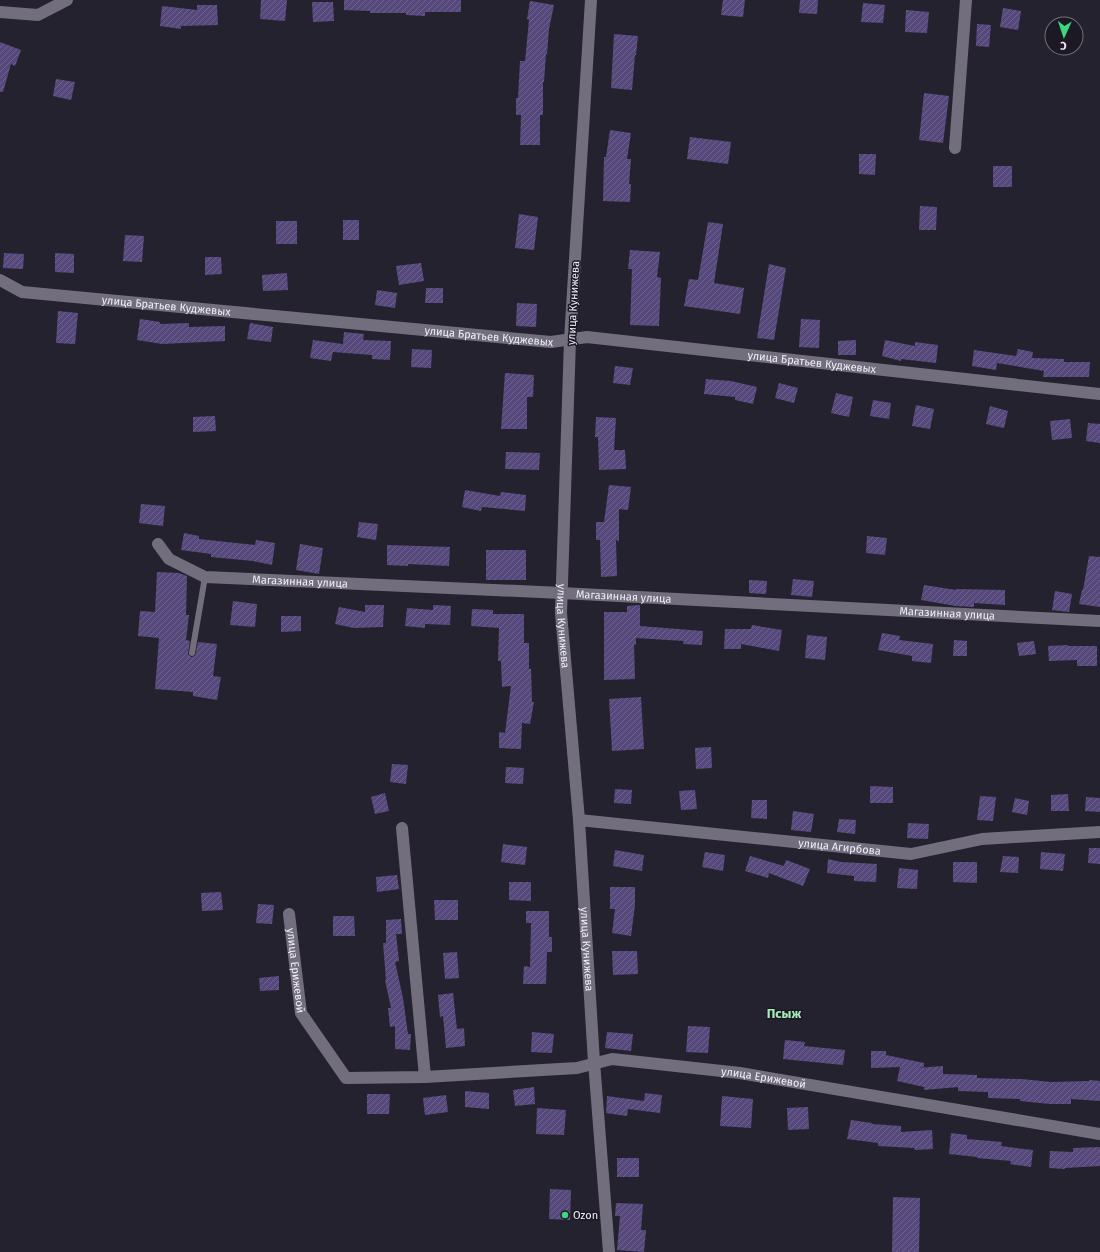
<svg xmlns="http://www.w3.org/2000/svg" width="1100" height="1252" viewBox="0 0 1100 1252" font-family="'Fira Sans',sans-serif">
  <defs>
    <pattern id="building-hatch" width="6" height="6" patternUnits="userSpaceOnUse"><rect width="6" height="6" fill="#57487c"/><path d="M-1 1l2-2M0 6l6-6M5 7l2-2" fill="none" stroke="#6f638f"/></pattern>
  </defs>
  <rect width="100%" height="100%" fill="#25222f"/>
  <g fill="url(#building-hatch)">
    <path d="M261,0H287L285,21L260,19Z"/>
    <path d="M344,0H461V12H425V16L406,15V13H370V11L344,10Z"/>
    <path d="M723,0H745L743,17L721,15Z"/>
    <path d="M800,0H818L817,14L799,13Z"/>
    <path d="M530,1L554,5L549,29L547,54H546L544,82H543V115H540V145H520L521,115H516V98H518L520,61H525L529,20L527,19Z"/>
    <path d="M312,2H333L334,21L313,22Z"/>
    <path d="M863,3L885,5L883,23L861,22Z"/>
    <path d="M197,5H217L218,25L181,26V29L160,26L162,6L197,10Z"/>
    <path d="M1003,8L1021,11L1018,30L1000,27Z"/>
    <path d="M906,10L929,12L927,33L905,32Z"/>
    <path d="M977,24L991,25L989,47L976,46Z"/>
    <path d="M614,34L638,36L636,55H635L632,90L611,88Z"/>
    <path d="M0,42L21,50L15,66L11,64L3,92H0Z"/>
    <path d="M56,79L75,82L71,100L53,96Z"/>
    <path d="M924,93L949,96L943,143L919,140Z"/>
    <path d="M610,130L631,133L627,159H631L629,184H631L630,202L603,201L604,157H606Z"/>
    <path d="M690,137L731,142L728,164L687,159Z"/>
    <path d="M859,154H876L875,175L859,174Z"/>
    <rect x="993" y="166" width="19" height="21"/>
    <path d="M920,206L937,207L936,230H919Z"/>
    <path d="M519,214L538,217L534,250L515,248Z"/>
    <rect x="343" y="220" width="16" height="20"/>
    <rect x="276" y="221" width="21" height="23"/>
    <path d="M708,222L723,224L714,283L744,288L740,314L684,306L689,279L698,280Z"/>
    <path d="M125,235L144,236L142,262L123,261Z"/>
    <path d="M630,250L660,252L657,277L661,278L659,326L630,325L632,269H628Z"/>
    <path d="M4,253L24,254L23,269L3,268Z"/>
    <path d="M55,253L74,254V273L55,272Z"/>
    <path d="M205,257H221L222,274L205,275Z"/>
    <path d="M421,263L424,281L399,285L396,266Z"/>
    <path d="M769,264L786,268L774,340L757,338Z"/>
    <path d="M287,273L288,290L263,291L262,275Z"/>
    <path d="M426,288H443V303H425Z"/>
    <path d="M377,290L397,293L395,308L375,305Z"/>
    <path d="M517,303L537,304L536,327L516,326Z"/>
    <path d="M58,311L78,313L75,344L56,343Z"/>
    <path d="M140,319L160,322V324L189,323V327L225,326V341L162,344L137,340Z"/>
    <path d="M801,319L820,320L819,348L799,347Z"/>
    <path d="M250,323L273,327L271,342L247,339Z"/>
    <path d="M344,332L364,334L363,340L391,341L390,360L372,359V355L333,352L331,361L310,358L313,340L343,344Z"/>
    <path d="M856,340V355H838V341Z"/>
    <path d="M885,340L915,346V342L938,345L936,363L901,359V361L882,356Z"/>
    <path d="M412,349L432,350L431,368L411,367Z"/>
    <path d="M1018,349L1033,352L1032,358L1064,359V362H1090L1089,377H1043L1044,371L997,363L996,370L972,366L974,350L1016,356Z"/>
    <path d="M615,366L633,368L630,385L613,383Z"/>
    <path d="M505,373L534,375L533,397H527V429H501Z"/>
    <path d="M706,379L731,381L757,387L753,404L735,400V397L704,394Z"/>
    <path d="M779,383L798,388L794,403L775,398Z"/>
    <path d="M836,393L853,397L849,417L831,413Z"/>
    <path d="M873,400L891,403L889,419L870,416Z"/>
    <path d="M916,405L934,409L930,429L912,426Z"/>
    <path d="M990,406L1008,411L1004,428L986,424Z"/>
    <path d="M215,416L216,431L193,432V417Z"/>
    <path d="M596,417L616,418L614,450H625L626,469L599,470L598,437H595Z"/>
    <path d="M1070,419L1072,438L1052,440L1050,421Z"/>
    <path d="M1088,423L1100,424V443L1086,441Z"/>
    <path d="M506,452L540,453L539,470L505,469Z"/>
    <path d="M609,485L631,487L628,510L619,509V541L616,540L617,576L601,577L600,540H596V522H604Z"/>
    <path d="M465,490L500,496L501,492L526,495L525,511L482,507L481,511L462,507Z"/>
    <path d="M141,504L165,506L163,526L139,523Z"/>
    <path d="M359,522L378,524L376,540L357,537Z"/>
    <path d="M184,533L199,536V539L255,545L256,540L275,543L272,565L253,561L211,557V554L181,550Z"/>
    <path d="M867,536L887,538L885,555L866,553Z"/>
    <path d="M300,544L323,548L319,574L296,570Z"/>
    <path d="M387,545L450,547L449,566L408,564V566L387,565Z"/>
    <rect x="486" y="550" width="40" height="30"/>
    <path d="M1089,556L1100,557V607L1079,604L1082,590H1083Z"/>
    <path d="M157,572L179,573L187,576L186,615H189L186,640L190,641L188,654L191,657L195,656L198,642L217,644L213,676L221,677L217,700L193,696V692L155,689L159,638L138,636L140,611L155,612Z"/>
    <path d="M793,579L814,581L812,597L791,595Z"/>
    <path d="M749,580L767,581L766,594L749,593Z"/>
    <path d="M924,585L956,590V589L1005,590V605L974,603V607L956,606L921,600Z"/>
    <path d="M1055,591L1072,594L1069,612L1052,610Z"/>
    <path d="M233,601L257,604L255,627L230,625Z"/>
    <path d="M365,605H384L383,627L354,628L335,624L339,607L365,612Z"/>
    <path d="M433,605L451,606L450,625L425,624V628L405,626L407,608L433,610Z"/>
    <path d="M640,605V626L703,631L702,645L683,644L684,641L636,638V645L634,644L635,679L604,680V612H627V606Z"/>
    <path d="M472,609L493,610V614H524V643H529V669H531L532,702H534L530,724L522,723L521,749L499,748V732L505,733L511,686L502,687L501,661H498L499,628L471,626Z"/>
    <path d="M281,616H301V631L281,632Z"/>
    <path d="M752,625L782,630L779,651L741,644V649H724L725,629H751Z"/>
    <path d="M882,633L900,636L899,640L933,644L931,663L912,661V656L878,650Z"/>
    <path d="M807,635L827,637L825,660L805,658Z"/>
    <path d="M954,640L967,641V656H953Z"/>
    <path d="M1034,641L1036,654L1019,656L1017,643Z"/>
    <path d="M1068,645V646H1097V666H1077V660L1049,661L1048,646Z"/>
    <path d="M641,697L644,749L612,751L609,699Z"/>
    <path d="M711,747L712,768L696,769L695,748Z"/>
    <path d="M392,764L408,765L406,784L390,782Z"/>
    <path d="M506,767L524,768L523,784L505,783Z"/>
    <path d="M870,786L893,787V803H870Z"/>
    <path d="M615,789L632,790L631,804L614,803Z"/>
    <path d="M695,790L697,809L681,810L679,791Z"/>
    <path d="M385,793L389,811L375,814L371,797Z"/>
    <path d="M1068,794L1069,811H1051V795Z"/>
    <path d="M980,796L996,797L993,821L977,820Z"/>
    <path d="M1086,797L1100,798V812L1085,811Z"/>
    <path d="M1015,798L1029,801L1027,815L1012,812Z"/>
    <path d="M752,800H767V819L751,818Z"/>
    <path d="M793,811L814,814L811,832L791,830Z"/>
    <path d="M839,819L856,820L855,834L837,832Z"/>
    <path d="M908,823L929,824L928,839L907,838Z"/>
    <path d="M503,844L527,847L525,865L501,862Z"/>
    <path d="M1089,848H1100V864L1088,863Z"/>
    <path d="M615,850L644,855L642,871L613,866Z"/>
    <path d="M705,852L725,855L723,871L702,867Z"/>
    <path d="M1041,852L1065,854L1063,871L1040,869Z"/>
    <path d="M750,856L784,866L786,860L810,869L803,886L769,873L768,878L745,871Z"/>
    <path d="M1003,856L1019,857L1018,873L1000,872Z"/>
    <path d="M828,859L841,862L877,864L876,882L854,881V876L827,873Z"/>
    <path d="M953,862H977V883L953,882Z"/>
    <path d="M899,868L918,870L917,889L897,888Z"/>
    <path d="M397,875L399,889L377,892L376,877Z"/>
    <path d="M509,882H531V901L509,900Z"/>
    <path d="M610,887H635V905L631,936L612,933L615,909H610Z"/>
    <path d="M221,892L223,910L202,911L201,893Z"/>
    <path d="M434,900H458V920H435Z"/>
    <path d="M258,904L274,905L272,924L256,923Z"/>
    <path d="M526,911H549V937H552V952H547L546,984H523L524,966L530,967L531,923H526Z"/>
    <path d="M333,916H354L355,936H333Z"/>
    <path d="M401,919L402,934H396L399,961L395,962L403,998L408,1034H411L410,1050L395,1049V1026L390,1027L388,1008H391L385,980H386L383,943H386V920Z"/>
    <path d="M612,951H637L638,974L613,975Z"/>
    <path d="M457,952L459,978L445,979L443,953Z"/>
    <path d="M279,976V990L260,991L259,978Z"/>
    <path d="M453,993L457,1029L464,1028L465,1046L446,1048L443,1016L440,1017L438,995Z"/>
    <path d="M688,1026L710,1027L708,1053L686,1052Z"/>
    <path d="M532,1032L554,1034L552,1053L531,1052Z"/>
    <path d="M607,1032L633,1034L631,1051L605,1048Z"/>
    <path d="M785,1040L805,1042L804,1046L845,1050L843,1065L783,1059Z"/>
    <path d="M871,1051H886V1055L924,1063V1067L917,1068L943,1066V1074L977,1075V1078L1022,1079L1051,1082L1089,1081V1080L1100,1081V1101L1071,1099V1104H1050L1020,1101V1099L988,1098V1092L958,1091V1087L924,1090V1087L897,1081L900,1067L871,1068Z"/>
    <path d="M534,1087L535,1104L515,1106L513,1090Z"/>
    <path d="M465,1091L489,1093V1109L465,1107Z"/>
    <path d="M645,1093L662,1095L660,1113L628,1109L627,1116L606,1113L607,1096L644,1101Z"/>
    <path d="M367,1094H390L389,1114H367Z"/>
    <path d="M446,1095L448,1112L425,1115L423,1098Z"/>
    <path d="M722,1096L753,1099L751,1128L720,1126Z"/>
    <path d="M808,1107L809,1129L788,1130L787,1108Z"/>
    <path d="M537,1108L566,1110L564,1135L536,1134Z"/>
    <path d="M851,1120L872,1123V1124L901,1126V1132L932,1130L933,1149L915,1150L914,1148L878,1146V1143L847,1139Z"/>
    <path d="M951,1133L967,1135V1139L1002,1142L1001,1146L1033,1150L1031,1167L1010,1164L1011,1161L977,1158V1157L949,1154Z"/>
    <path d="M1100,1147V1166L1065,1168V1169L1049,1168L1050,1151L1073,1152V1148Z"/>
    <rect x="617" y="1158" width="22" height="19"/>
    <path d="M550,1189L571,1190L570,1220L549,1219Z"/>
    <path d="M893,1197L920,1198L919,1252H892Z"/>
    <path d="M616,1203L643,1204L641,1230H646L644,1252L617,1250L620,1216H615Z"/>
  </g>
  <g fill="none" stroke-linecap="round" stroke-linejoin="round">
    <path stroke="#726e7e" stroke-width="6" d="M192,653L205,577"/>
    <g stroke="#726e7e" stroke-width="12">
      <path d="M0,12L38,15L67,0"/>
      <path d="M955,148L966,0"/>
      <path id="s1" d="M0,280L22,292L551,342L587,337L1100,394"/>
      <path id="s2" d="M158,544L169,559L205,577L561,593L1100,621"/>
      <path id="s3" d="M579,820L911,854L982,839L1100,832"/>
      <path d="M402,828L425,1077"/>
      <path id="s4" d="M289,914L301,1013L346,1078L425,1077L577,1068L612,1059L740,1073L1100,1134"/>
    </g>
    <path stroke="#726e7e" stroke-width="12" id="s5" d="M591,0L570,340L561,613L579,820L594,1062L609,1252"/>
  </g>
  <circle fill="#3ed77d" stroke="#1c1925" stroke-width="1.5" cx="565" cy="1215" r="4"/>
  <g text-anchor="middle" stroke-width="3" stroke-linejoin="round" paint-order="stroke">
    <g font-size="11" fill="#efeef6" stroke="#1c1925">
      <text transform="translate(573 303) rotate(-87)" y="4">улица Кунижева</text>
      <text dy="4" stroke="none"><textPath href="#s1" startOffset="170">улица Братьев Куджевых</textPath></text>
      <text dy="4" stroke="none"><textPath href="#s1" startOffset="494">улица Братьев Куджевых</textPath></text>
      <text dy="4" stroke="none"><textPath href="#s1" startOffset="819">улица Братьев Куджевых</textPath></text>
      <text dy="4" stroke="none"><textPath href="#s2" startOffset="154">Магазинная улица</textPath></text>
      <text dy="4" stroke="none"><textPath href="#s2" startOffset="478">Магазинная улица</textPath></text>
      <text dy="4" stroke="none"><textPath href="#s2" startOffset="802">Магазинная улица</textPath></text>
      <text dy="4" stroke="none"><textPath href="#s5" startOffset="627">улица Кунижева</textPath></text>
      <text dy="4" stroke="none"><textPath href="#s3" startOffset="262">улица Агирбова</textPath></text>
      <text dy="4" stroke="none"><textPath href="#s5" startOffset="951">улица Кунижева</textPath></text>
      <text dy="4" stroke="none"><textPath href="#s4" startOffset="57">улица Ерижевой</textPath></text>
      <text dy="4" stroke="none"><textPath href="#s4" startOffset="599">улица Ерижевой</textPath></text>
    </g>
    <g font-size="11" fill="#efeef6" stroke="#1c1925" text-anchor="start">
      <text x="573" y="1219">Ozon</text>
    </g>
    <g font-size="13" font-weight="bold" fill="#a5ecb9" stroke="#1c1925">
      <text x="784" y="1018">Псыж</text>
    </g>
  </g>
  <g transform="translate(1064 36) rotate(183)"><circle r="19" fill="#1c1925" stroke="#706e79"/>
  <path d="M0-3L7 15L0 10L-7 15Z" fill="#3ed77d"/>
  <text y="-6" font-size="11" font-weight="bold" text-anchor="middle" fill="#efeef6">С</text>
  </g>
</svg>
